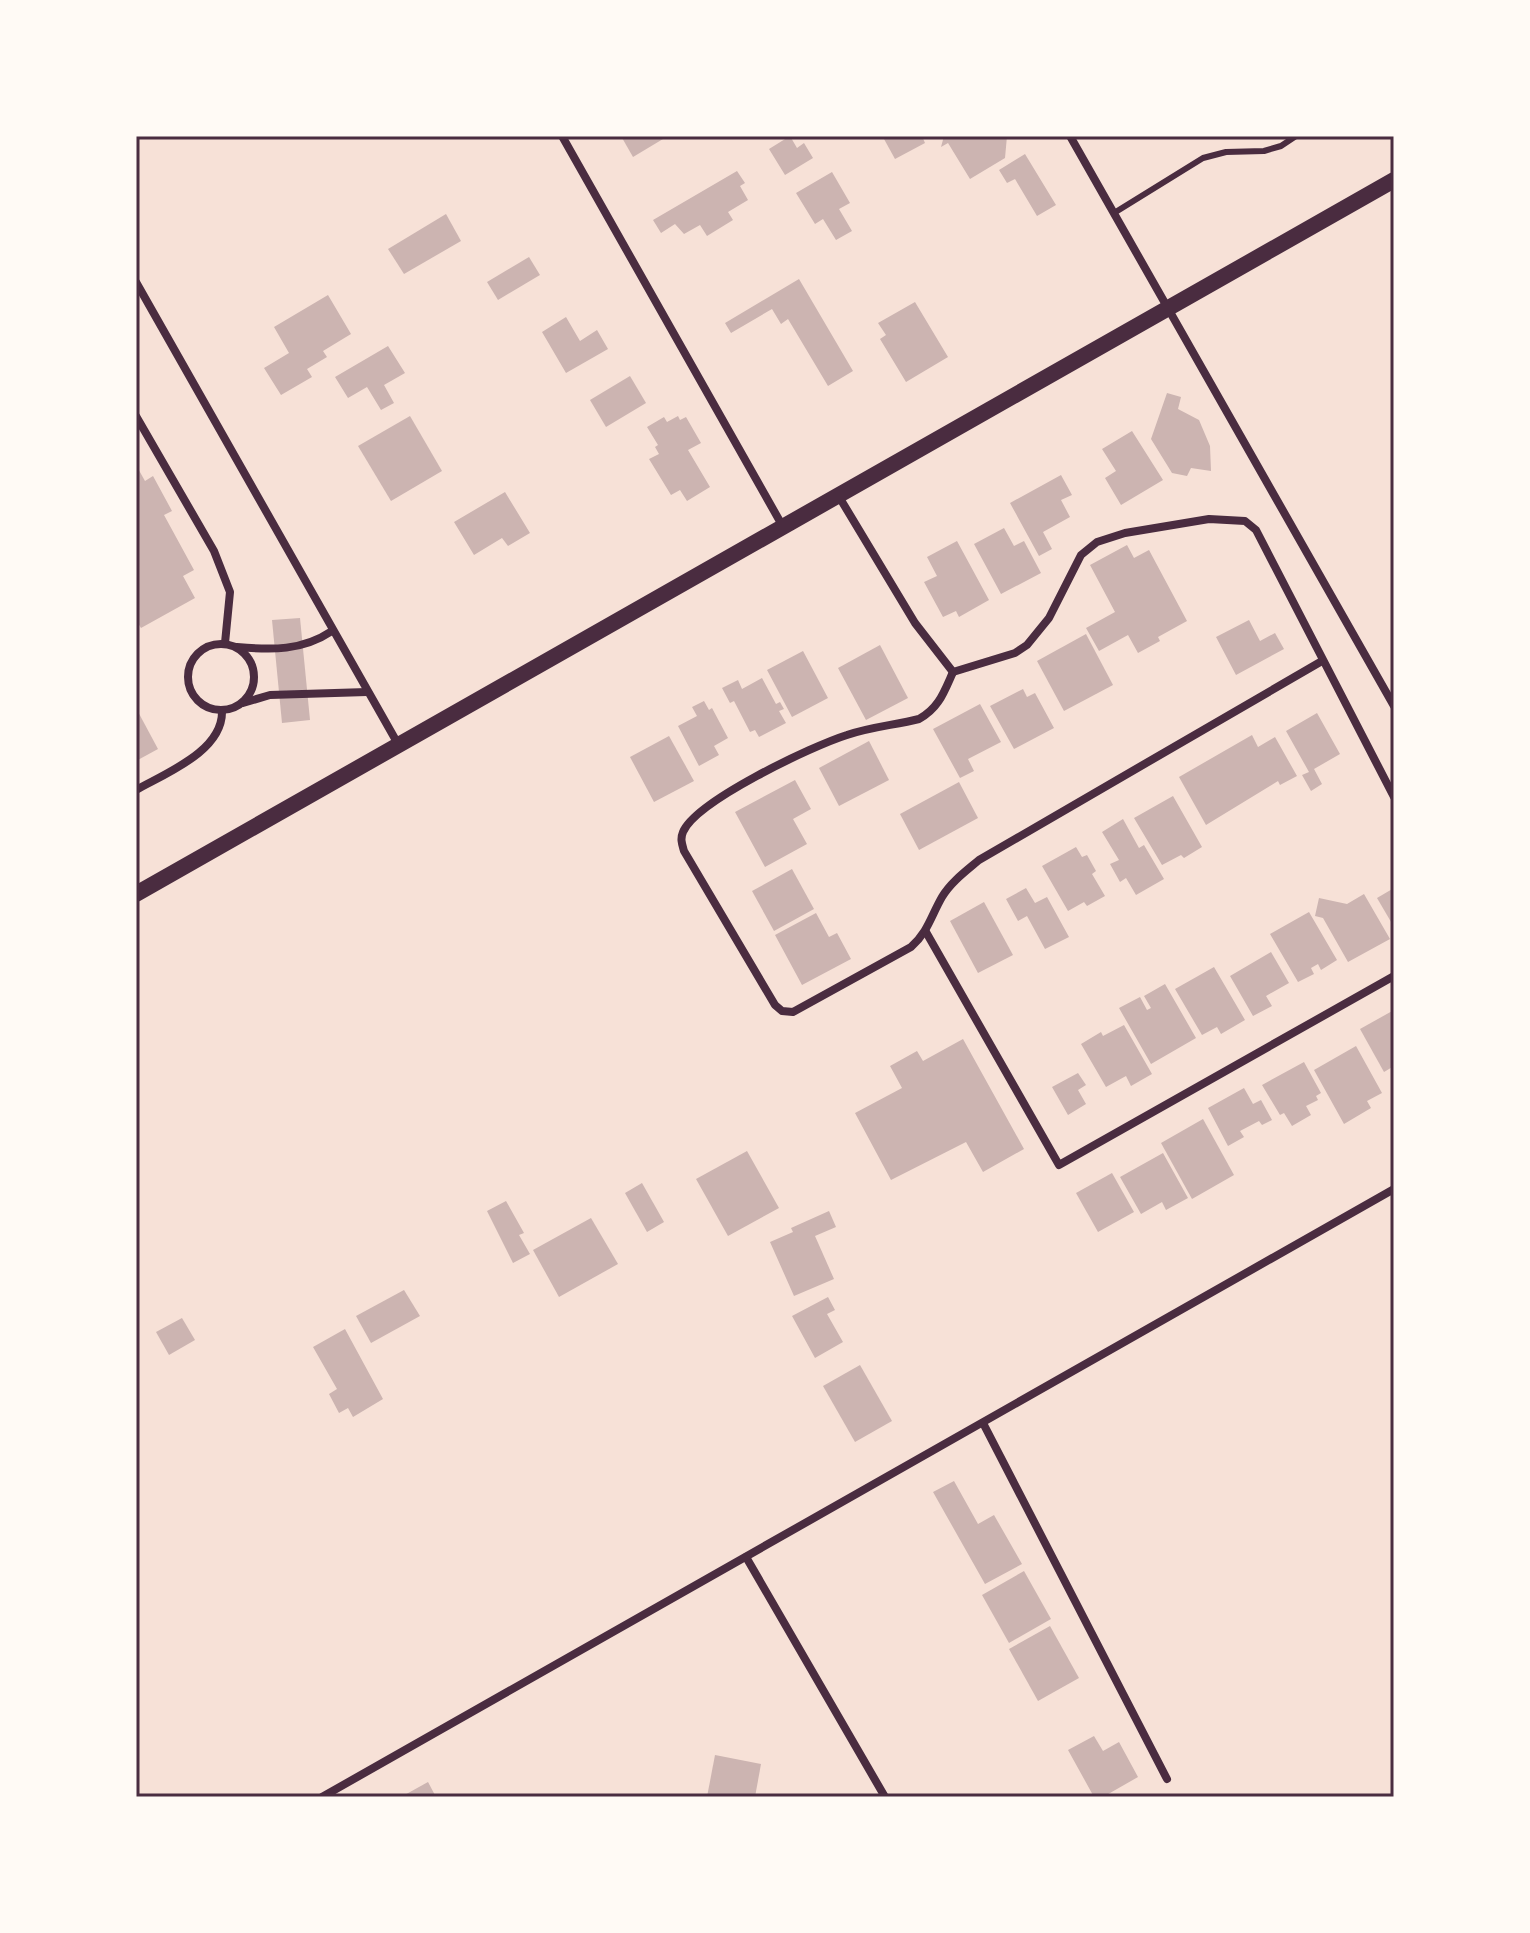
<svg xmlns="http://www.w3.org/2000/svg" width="1530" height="1933" viewBox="0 0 1530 1933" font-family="'Titillium Web',sans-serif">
  <rect width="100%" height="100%" fill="#f7e1d7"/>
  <g fill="#ccb4b1">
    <path d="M621,136H668L633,157Z"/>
    <path d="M790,136L797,148L804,143L813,158L785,175L769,149Z"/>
    <path d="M889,136H922L925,143L895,159L884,139Z"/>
    <path d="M944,136H1007L1005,158L970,179L948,143L941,147Z"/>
    <path d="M1025,154L1056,205L1037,216L1015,179L1007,183L999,170Z"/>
    <path d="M737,171L745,183L740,186L748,200L728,212L733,220L707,236L700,225L684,234L675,224L661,233L653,220Z"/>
    <path d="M832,172L850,203L839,209L852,231L836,240L823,219L815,224L796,193Z"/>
    <path d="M446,214L461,241L404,274L388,249Z"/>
    <path d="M529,257L540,275L498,300L487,282Z"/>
    <path d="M799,279L853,371L828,386L788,319L781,324L772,309L731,333L725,323Z"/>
    <path d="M328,295L351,334L323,351L327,357L307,369L312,377L281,395L264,368L289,353L274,327Z"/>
    <path d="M915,302L948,357L906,382L880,339L886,335L878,323Z"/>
    <path d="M566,317L580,341L597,330L608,349L566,373L542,332Z"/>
    <path d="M388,346L405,373L384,385L394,403L381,410L367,387L348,398L335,377Z"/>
    <path d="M630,376L646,403L606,427L590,400Z"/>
    <path d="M1167,393L1181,397L1178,409L1199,420L1210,446L1211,471L1191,468L1187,476L1172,473L1151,439Z"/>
    <path d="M410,416L442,471L391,501L358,446Z"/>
    <path d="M678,416L680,420L686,417L701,443L688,450L710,487L687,501L680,490L671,495L649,459L659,454L655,447L658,445L647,427L664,417L667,422Z"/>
    <path d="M1132,431L1163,480L1121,505L1105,478L1116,471L1102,449Z"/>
    <path d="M136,465L145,481L153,476L172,511L164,515L194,570L183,576L195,598L141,628L136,620Z"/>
    <path d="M1061,475L1072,495L1061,500L1070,517L1043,532L1052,549L1039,556L1010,503Z"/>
    <path d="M505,492L530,533L508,546L502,538L474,555L454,522Z"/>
    <path d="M1004,528L1014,546L1024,541L1041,573L1001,594L974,544Z"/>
    <path d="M957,541L989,600L959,617L956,611L943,617L924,582L937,576L927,557Z"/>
    <path d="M1127,545L1134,558L1149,550L1187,621L1158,637L1160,641L1138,653L1128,635L1099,651L1086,628L1115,612L1090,565Z"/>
    <path d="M300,618L310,720L282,723L272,620Z"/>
    <path d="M1249,620L1260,641L1275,633L1284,649L1236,675L1216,637Z"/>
    <path d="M1086,634L1113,685L1064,711L1037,661Z"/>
    <path d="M880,645L908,698L866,720L838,668Z"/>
    <path d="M803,651L828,698L792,717L767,670Z"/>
    <path d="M762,678L776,704L780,702L784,709L779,711L786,723L759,737L755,730L750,732L734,701L730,703L722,688L738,680L742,689Z"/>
    <path d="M1023,689L1027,697L1035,693L1054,728L1014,749L990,706Z"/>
    <path d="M704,701L709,710L712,708L728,738L714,746L719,755L699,766L678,726L697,716L692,707Z"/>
    <path d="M980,704L1001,742L968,759L974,771L960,778L933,729Z"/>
    <path d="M136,708L158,749L136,761Z"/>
    <path d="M1317,713L1340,754L1314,769L1322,784L1311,791L1302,775L1309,772L1286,731Z"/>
    <path d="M1252,735L1258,747L1275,737L1297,776L1280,785L1278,781L1206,825L1179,777Z"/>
    <path d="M669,736L694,781L654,802L630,757Z"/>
    <path d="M869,741L889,780L839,806L819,768Z"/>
    <path d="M795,780L811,809L793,819L807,844L765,867L735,812Z"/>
    <path d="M959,782L978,818L919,850L900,814Z"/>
    <path d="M1173,796L1202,847L1184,858L1181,855L1162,865L1134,818Z"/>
    <path d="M1123,819L1139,848L1144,845L1164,879L1136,895L1126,878L1120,882L1110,864L1119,860L1102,832Z"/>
    <path d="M1076,847L1082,857L1087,855L1096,871L1092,874L1105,896L1087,906L1084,902L1068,911L1042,866Z"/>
    <path d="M792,869L814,909L774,931L752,891Z"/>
    <path d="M1026,888L1035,903L1047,897L1069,937L1045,949L1027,916L1018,921L1006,899Z"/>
    <path d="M1394,888V927L1377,898Z"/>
    <path d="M1364,894L1390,939L1348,962L1323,918L1315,916L1319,898L1347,904Z"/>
    <path d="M984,902L1013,955L978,973L950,921Z"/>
    <path d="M1309,912L1337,960L1321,970L1318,964L1311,968L1314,974L1298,982L1270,934Z"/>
    <path d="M816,913L829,937L837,933L851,959L802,985L775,935Z"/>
    <path d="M1271,952L1289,983L1266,996L1272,1006L1253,1016L1230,976Z"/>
    <path d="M1214,967L1245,1020L1221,1034L1217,1027L1202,1035L1175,989Z"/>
    <path d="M1165,984L1196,1038L1151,1064L1119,1008L1140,997L1147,1010L1151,1008L1144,996Z"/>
    <path d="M1394,1010V1066L1384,1072L1360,1029Z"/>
    <path d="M1124,1025L1152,1074L1131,1086L1126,1076L1106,1087L1081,1044L1101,1032L1103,1036Z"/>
    <path d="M963,1039L1024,1149L983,1172L966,1142L891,1180L855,1113L902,1088L890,1066L917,1051L923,1061Z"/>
    <path d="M1356,1046L1382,1093L1367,1101L1371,1108L1344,1124L1314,1070Z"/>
    <path d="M1304,1062L1321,1093L1316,1096L1318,1100L1306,1106L1311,1115L1292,1126L1284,1113L1280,1115L1262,1085Z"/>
    <path d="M1078,1073L1086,1085L1078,1090L1086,1104L1068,1115L1052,1087Z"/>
    <path d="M1244,1088L1253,1104L1261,1100L1272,1120L1262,1125L1259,1121L1240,1131L1244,1137L1228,1146L1208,1108Z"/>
    <path d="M1203,1119L1234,1175L1192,1199L1161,1143Z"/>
    <path d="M747,1151L779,1208L728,1236L696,1179Z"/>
    <path d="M1163,1153L1188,1198L1166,1210L1162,1202L1141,1214L1120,1177Z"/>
    <path d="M1112,1173L1134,1212L1098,1232L1076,1193Z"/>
    <path d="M642,1183L664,1222L647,1232L625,1193Z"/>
    <path d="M506,1201L524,1233L519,1235L530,1254L513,1263L487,1211Z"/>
    <path d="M829,1211L836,1227L815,1236L834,1279L794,1296L770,1242L793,1232L791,1228Z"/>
    <path d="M591,1218L618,1264L559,1297L533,1250Z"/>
    <path d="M404,1290L420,1316L371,1343L356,1316Z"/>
    <path d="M828,1297L835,1310L827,1314L843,1342L815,1358L792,1316Z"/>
    <path d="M182,1318L195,1340L169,1355L156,1332Z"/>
    <path d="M345,1329L383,1399L353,1417L348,1408L339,1413L329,1394L337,1389L313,1347Z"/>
    <path d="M860,1365L892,1421L855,1442L823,1386Z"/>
    <path d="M954,1481L978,1524L994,1515L1022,1564L985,1584L933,1492Z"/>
    <path d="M1024,1571L1051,1619L1009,1643L982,1595Z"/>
    <path d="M1050,1626L1079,1678L1038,1701L1009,1649Z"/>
    <path d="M1094,1736L1103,1751L1119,1742L1138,1777L1103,1797H1094L1068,1750Z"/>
    <path d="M715,1755L761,1764L755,1797H707Z"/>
    <path d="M428,1782L436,1797H401Z"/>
  </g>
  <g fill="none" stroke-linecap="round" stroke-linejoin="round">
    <path stroke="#4a2c40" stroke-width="6" d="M1114,213L1203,158L1226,152L1264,151L1281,146L1296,136"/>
    <g stroke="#4a2c40" stroke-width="8">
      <path d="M562,136L782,525"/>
      <path d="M1070,136L1394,706"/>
      <path d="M136,282L398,744"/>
      <path d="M136,416L214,551L230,592L225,643"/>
      <path d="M838,495L915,623L953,672"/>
      <circle cx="221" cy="677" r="33"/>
      <path d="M237,647C272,650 302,651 332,631"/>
      <path d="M953,672C944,692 939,708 919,719C895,725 870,727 847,735C812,746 696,801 683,832C680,839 682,844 684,851L775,1005L782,1011L793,1012L911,947C928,932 931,916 942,897C951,882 966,871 979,860L1322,661"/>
      <path d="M953,672L1015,653L1027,645L1049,618L1081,555L1097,542L1125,533L1209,519L1245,521L1256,530L1394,797"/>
      <path d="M243,703L270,695L367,692"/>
      <path d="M136,790C166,773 223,751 222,711"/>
      <path d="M926,932L1059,1165L1394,976"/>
      <path d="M983,1423L1167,1779"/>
      <path d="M746,1557L885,1797"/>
      <path d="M322,1797L1394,1189"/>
    </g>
    <path stroke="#4a2c40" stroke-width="16" d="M136,894L1394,180"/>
  </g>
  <rect width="1530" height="1933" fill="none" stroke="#fffaf5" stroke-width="276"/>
  <rect x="138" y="138" width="1254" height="1657" fill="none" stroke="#4a2c40" stroke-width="3"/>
</svg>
